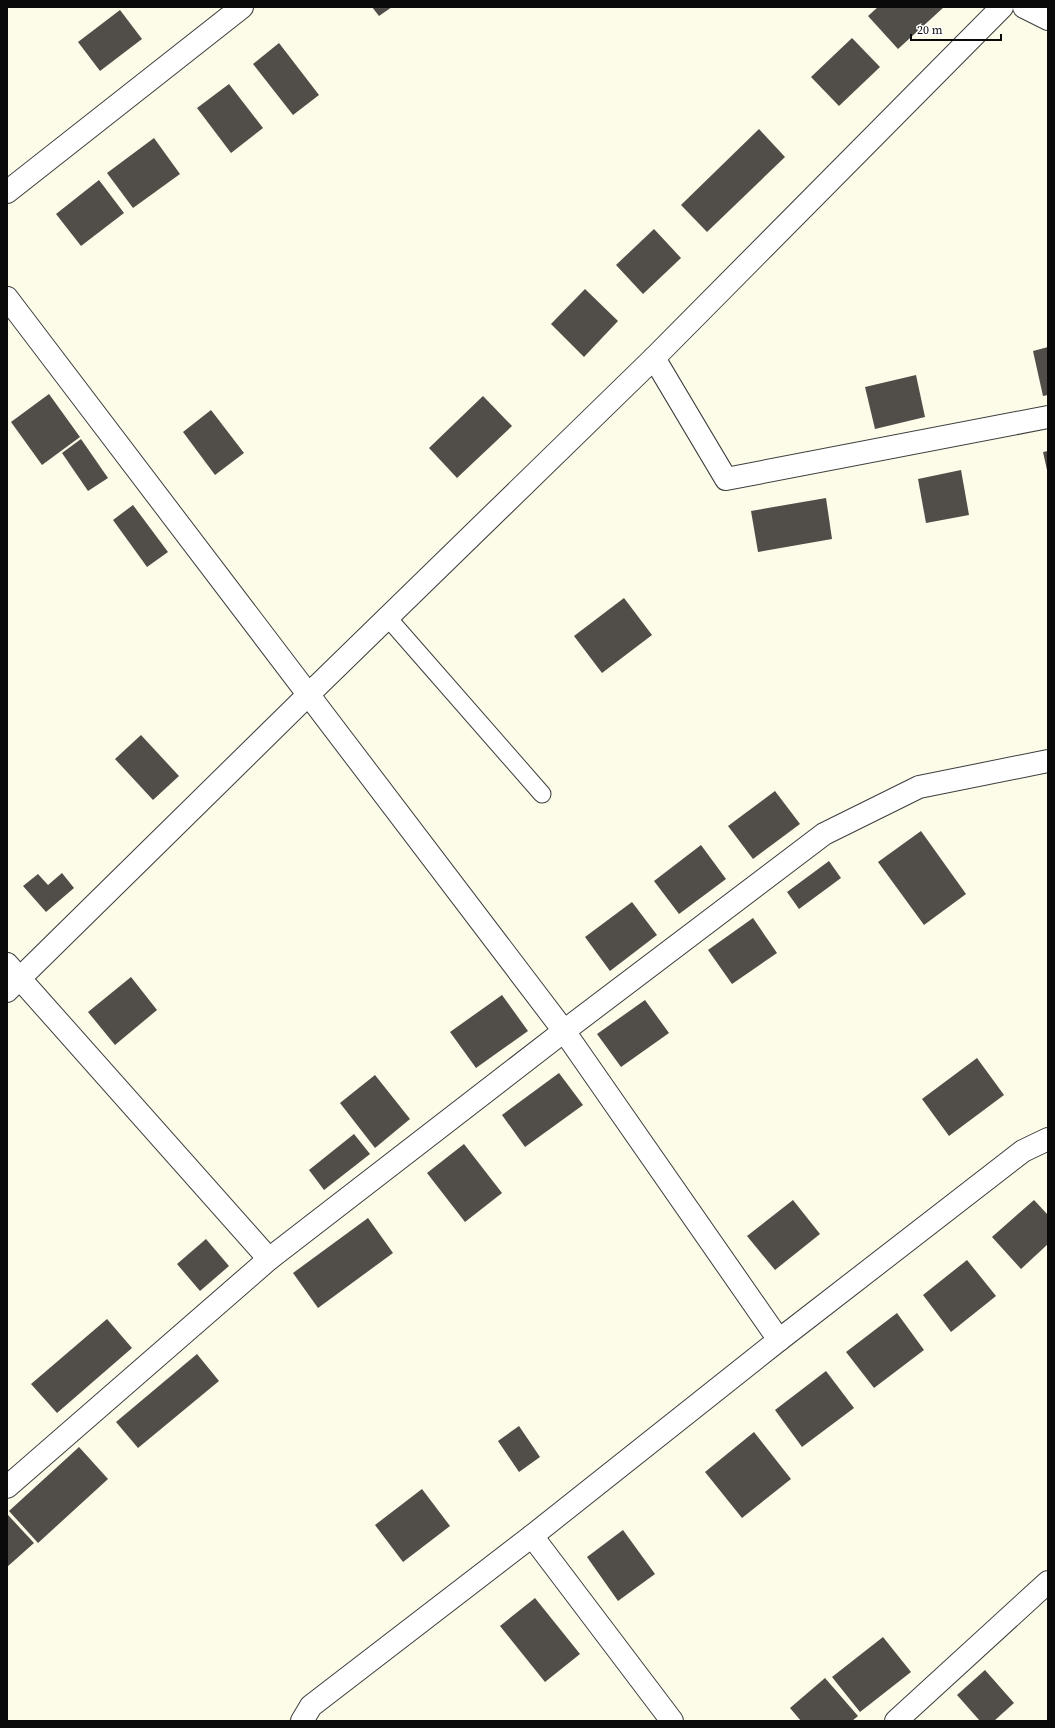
<svg xmlns="http://www.w3.org/2000/svg" width="1055" height="1728" viewBox="0 0 1055 1728" font-family="'Source Serif 4',serif">
  <rect width="100%" height="100%" fill="#fcfce9"/>
  <g fill="#514d48">
    <path d="M372,7H392L379,16Z"/>
    <path d="M878,7H944L898,49L868,16Z"/>
    <path d="M120,10L142,39L100,71L78,42Z"/>
    <path d="M852,38L880,67L839,106L811,77Z"/>
    <path d="M279,43L319,95L293,115L253,64Z"/>
    <path d="M229,84L263,128L231,153L197,108Z"/>
    <path d="M759,129L785,157L707,232L681,205Z"/>
    <path d="M154,138L180,174L133,208L107,173Z"/>
    <path d="M99,180L124,213L81,246L56,214Z"/>
    <path d="M654,229L681,258L643,294L616,265Z"/>
    <path d="M585,289L618,321L584,357L551,324Z"/>
    <path d="M1048,347V395L1043,396L1033,351Z"/>
    <path d="M916,375L925,417L875,429L865,387Z"/>
    <path d="M49,394L80,437L42,465L11,422Z"/>
    <path d="M483,396L512,426L457,478L429,448Z"/>
    <path d="M211,410L244,453L215,475L183,432Z"/>
    <path d="M81,439L108,478L88,491L62,453Z"/>
    <path d="M1048,451V470H1047L1043,452Z"/>
    <path d="M961,470L969,515L926,523L918,479Z"/>
    <path d="M826,498L832,539L758,552L751,511Z"/>
    <path d="M133,505L168,552L147,567L113,520Z"/>
    <path d="M624,598L652,635L602,673L574,636Z"/>
    <path d="M141,735L179,776L153,800L115,759Z"/>
    <path d="M775,791L800,824L753,859L728,826Z"/>
    <path d="M921,831L966,894L924,925L878,862Z"/>
    <path d="M701,845L726,879L679,914L654,881Z"/>
    <path d="M829,861L841,878L799,909L787,892Z"/>
    <path d="M62,873L74,888L46,912L23,886L38,874L48,885Z"/>
    <path d="M632,902L657,935L610,971L585,937Z"/>
    <path d="M753,918L777,953L732,984L708,950Z"/>
    <path d="M131,977L157,1010L115,1045L88,1012Z"/>
    <path d="M502,995L528,1031L476,1068L450,1032Z"/>
    <path d="M645,1000L669,1033L621,1067L597,1034Z"/>
    <path d="M977,1058L1004,1095L949,1136L922,1099Z"/>
    <path d="M559,1073L583,1105L525,1147L502,1115Z"/>
    <path d="M375,1075L410,1119L375,1148L340,1103Z"/>
    <path d="M354,1134L370,1154L324,1190L309,1170Z"/>
    <path d="M464,1144L502,1193L465,1222L427,1173Z"/>
    <path d="M793,1200L820,1234L775,1270L747,1236Z"/>
    <path d="M1034,1200L1048,1215V1244L1021,1269L992,1237Z"/>
    <path d="M368,1218L393,1253L318,1308L293,1273Z"/>
    <path d="M206,1239L229,1266L200,1291L177,1264Z"/>
    <path d="M967,1260L996,1296L951,1332L923,1295Z"/>
    <path d="M897,1313L924,1350L874,1388L846,1352Z"/>
    <path d="M107,1319L132,1348L57,1413L31,1384Z"/>
    <path d="M197,1354L219,1381L138,1448L116,1422Z"/>
    <path d="M826,1371L854,1408L802,1447L775,1410Z"/>
    <path d="M519,1426L540,1457L519,1472L498,1441Z"/>
    <path d="M754,1432L791,1479L742,1518L705,1472Z"/>
    <path d="M79,1447L108,1479L38,1543L9,1511Z"/>
    <path d="M422,1489L450,1526L403,1562L375,1525Z"/>
    <path d="M8,1515L34,1543L7,1567V1516Z"/>
    <path d="M623,1530L655,1574L618,1601L587,1557Z"/>
    <path d="M535,1598L580,1654L545,1682L500,1626Z"/>
    <path d="M883,1637L911,1672L860,1712L832,1677Z"/>
    <path d="M985,1670L1014,1703L994,1721H980L957,1695Z"/>
    <path d="M825,1678L858,1716L852,1721H801L790,1708Z"/>
  </g>
  <g fill="none" stroke-linecap="round" stroke-linejoin="round">
    <g stroke="#3d3d3d" stroke-width="19">
      <path id="lane" d="M388,618L542,794"/>
    </g>
    <g stroke="#3d3d3d" stroke-width="24">
      <g id="street">
        <path d="M1024,7L1048,19"/>
        <path d="M7,192L242,7"/>
        <path d="M7,298L564,1031L779,1340"/>
        <path d="M654,358L726,479L1048,417"/>
        <path d="M7,964L269,1259"/>
        <path d="M7,991L309,694L654,358L1002,7"/>
        <path d="M7,1487L269,1259L564,1031L824,834L919,787L1048,761"/>
        <path d="M532,1536L672,1721"/>
        <path d="M302,1721L311,1706L532,1536L779,1340L1023,1151L1048,1139"/>
        <path d="M896,1721L1048,1582"/>
      </g>
    </g>
    <use href="#lane" stroke="#fff" stroke-width="17"/>
    <use href="#street" stroke="#fff" stroke-width="22"/>
  </g>
  <rect width="1055" height="1728" fill="none" stroke="#0a0a0a" stroke-width="16"/>
  <path d="M911 34v6h90v-6" fill="none" stroke="#0a0a0a" stroke-width="2"/>
  <text x="917" y="34" font-size="12" fill="#0a0a0a" stroke="#ffffff" stroke-width="3" paint-order="stroke">20 m</text>
</svg>
